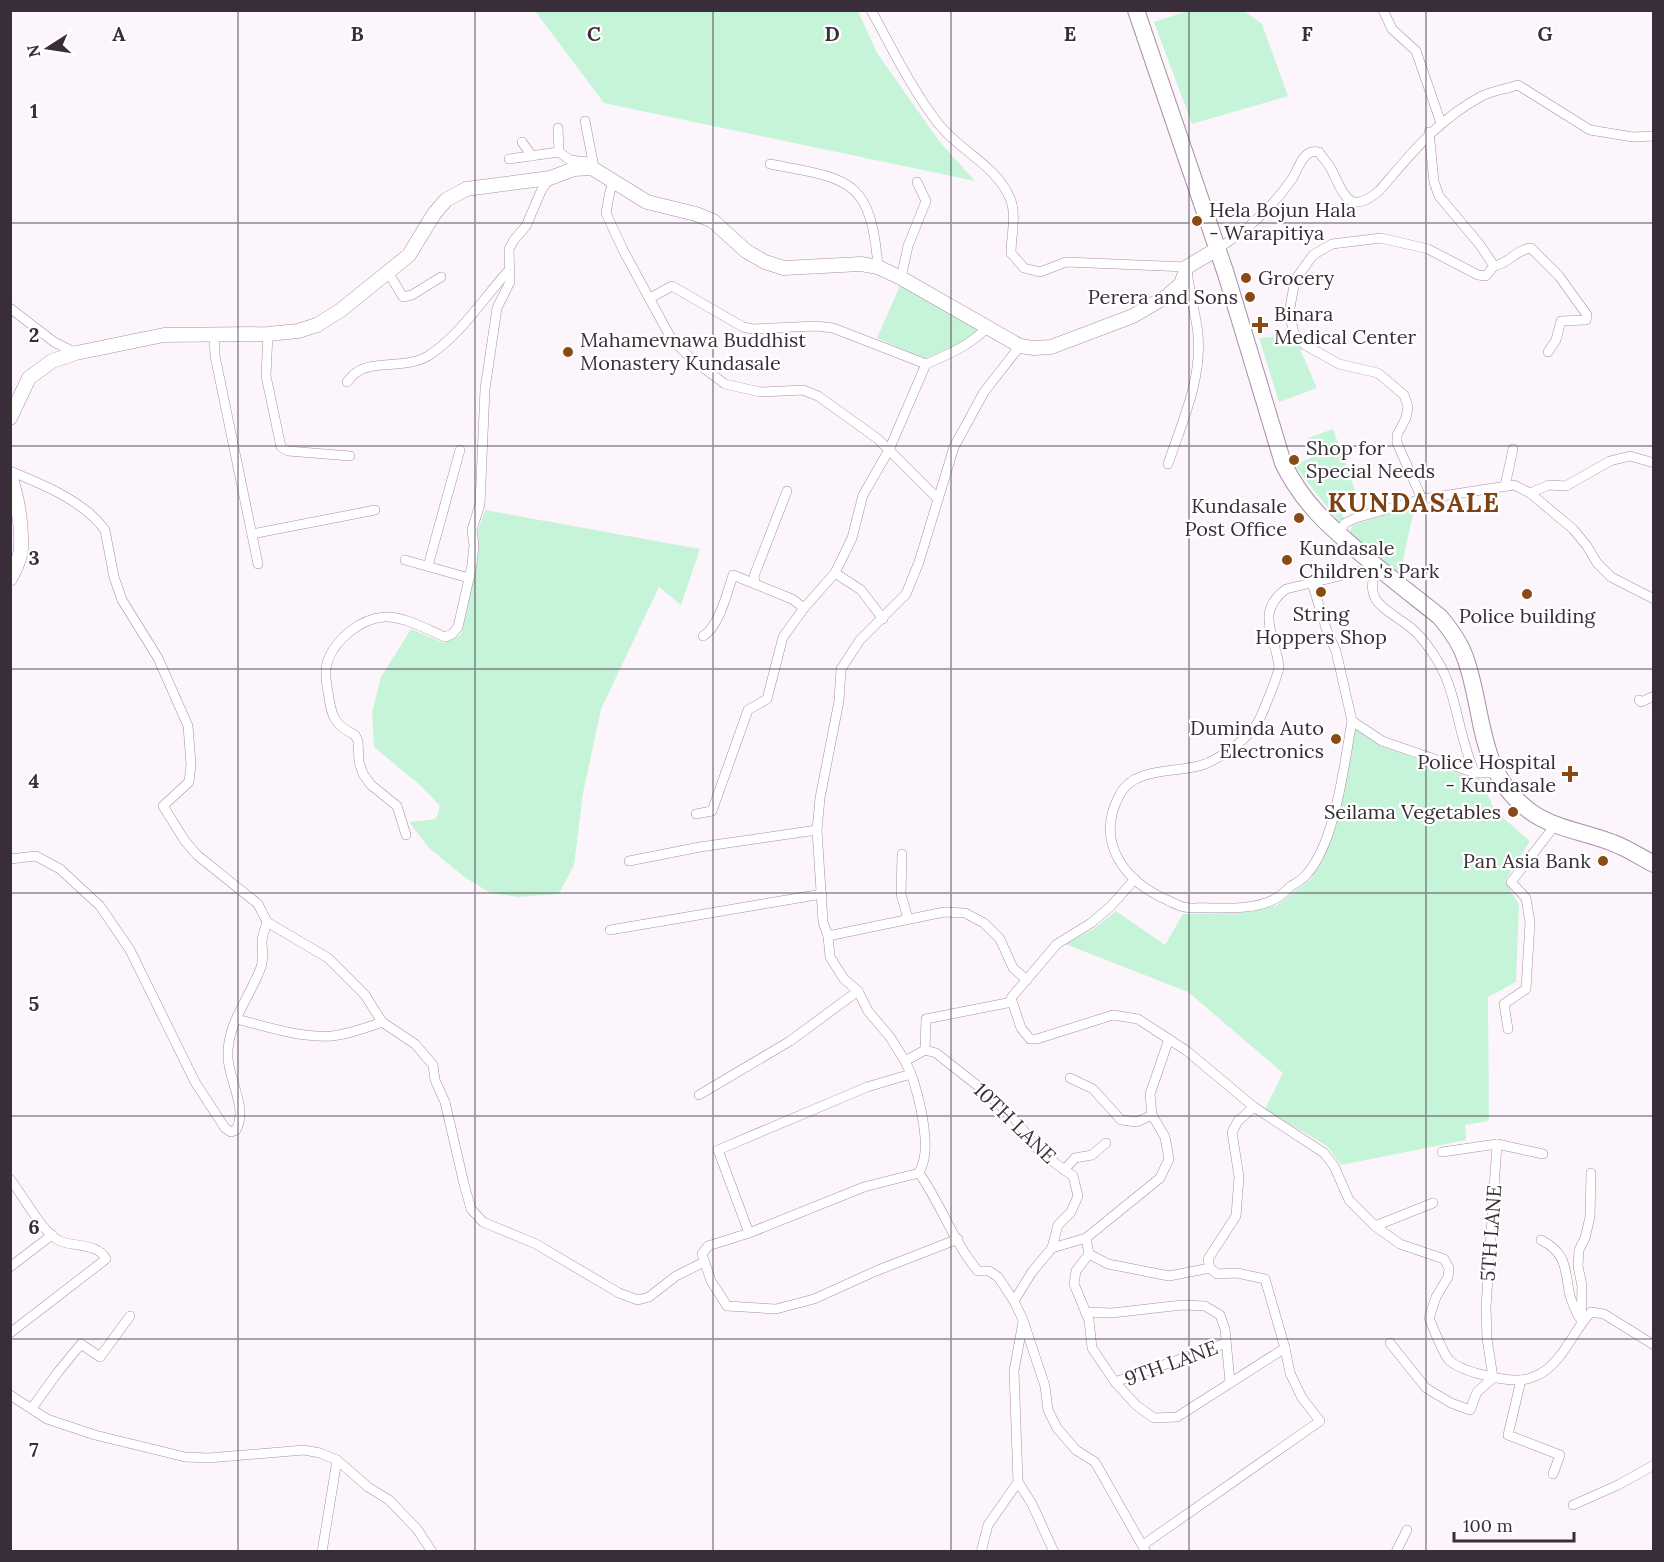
<svg xmlns="http://www.w3.org/2000/svg" width="1664" height="1562" viewBox="0 0 1664 1562" font-family="Lora,serif">
  <rect width="100%" height="100%" fill="#fcf6fc"/>
  <g fill="#c6f4d9">
    <path d="M535,11H858L877,53L939,141L975,181L604,103Z"/>
    <path d="M1188,11H1244L1262,24L1288,96L1192,124L1154,22Z"/>
    <path d="M900,286L981,328L966,341L924,359L877,338Z"/>
    <path d="M1290,335L1297,342L1317,388L1279,402L1259,338Z"/>
    <path d="M1333,429L1355,490L1335,498L1344,519L1339,522L1294,465L1315,456L1308,438Z"/>
    <path d="M1415,505L1400,574L1349,533L1353,525Z"/>
    <path d="M485,510L700,549L681,605L659,587L601,709L583,793L574,865L559,894L518,897L490,893L463,876L429,848L409,822L436,819L440,806L420,785L374,747L372,713L381,677L411,629L444,643L461,635L479,548L478,530Z"/>
    <path d="M1356,728L1380,746L1472,778H1480L1495,811L1530,841L1505,881L1519,904L1516,982L1488,997L1489,1121L1465,1125L1466,1140L1341,1165L1327,1146L1265,1109L1283,1073L1188,992L1065,944L1092,930L1116,911L1165,945L1183,914L1239,913L1276,906L1310,880L1336,827Z"/>
  </g>
  <g fill="none" stroke-linecap="round" stroke-linejoin="round">
    <g stroke="#a98ea9" stroke-width="10">
      <g id="street">
        <path d="M871,10C892,48 911,88 937,122C959,151 995,164 1010,198C1017,215 1011,236 1011,253L1024,268L1040,272L1066,262L1187,267C1188,291 1196,312 1198,335C1202,380 1182,422 1168,464"/>
        <path d="M1383,10L1392,29L1416,51L1441,123"/>
        <path d="M585,121L594,167"/>
        <path d="M558,128L559,152"/>
        <path d="M522,142L532,156"/>
        <path d="M509,159L559,152L570,160L588,162L592,168"/>
        <path d="M770,164C849,179 871,178 878,267"/>
        <path d="M614,182L610,191L606,213L623,250L672,340L693,360L725,384L760,392L803,390L818,396L878,439L937,498"/>
        <path d="M1217,249C1247,231 1272,208 1292,179C1299,168 1303,148 1319,152C1322,157 1327,162 1330,167C1343,191 1347,218 1379,191C1411,154 1437,120 1482,96C1492,91 1506,89 1518,85L1590,130L1633,137L1654,136"/>
        <path d="M1494,266C1508,264 1517,249 1531,248L1559,276L1587,315L1586,320L1561,321L1556,340L1548,352"/>
        <path d="M388,272L403,297L412,295L441,277"/>
        <path d="M901,278L908,246L926,201L917,182"/>
        <path d="M650,298L672,286L743,327L752,329L816,326L833,328L926,364"/>
        <path d="M10,308L54,342L76,353"/>
        <path d="M268,334L266,376L281,447L288,451L350,456"/>
        <path d="M214,336L215,356L258,564"/>
        <path d="M347,382C350,379 353,374 357,372C374,360 406,369 428,356C461,335 484,297 510,269"/>
        <path d="M10,471C42,484 84,501 105,530L114,577L122,600L158,658L188,726L191,764L189,782L163,806L185,841L197,855L258,904L267,922C265,928 263,934 262,940C262,949 264,959 261,967C250,998 226,1024 228,1058C229,1081 248,1108 236,1130L231,1132L225,1128L195,1082L130,950L100,906L60,869L36,856L10,859"/>
        <path d="M1505,486L1513,449"/>
        <path d="M787,491L754,576L755,584L792,599L804,608"/>
        <path d="M1530,493L1549,485L1566,486L1610,461L1630,456L1654,463"/>
        <path d="M1422,499L1397,443V435L1406,418L1408,407L1404,395L1378,373L1339,364L1305,345L1294,333L1289,313L1295,280L1313,255L1332,244L1381,238L1428,249L1478,275L1486,276L1494,266L1480,245L1439,196L1434,182L1429,132"/>
        <path d="M252,534L375,510"/>
        <path d="M1338,534L1345,523L1356,518L1422,499L1514,485L1530,493L1573,529L1587,546L1597,563L1611,577L1654,599"/>
        <path d="M405,560L469,578"/>
        <path d="M428,566L460,450"/>
        <path d="M1377,567C1362,603 1386,608 1410,627C1419,634 1428,646 1434,655C1458,690 1457,735 1475,773"/>
        <path d="M835,573L861,590L883,619"/>
        <path d="M1312,583L1327,631L1336,651L1352,721L1382,741L1475,773H1496"/>
        <path d="M703,636C719,627 727,593 733,575L755,584"/>
        <path d="M1639,700L1641,702L1654,696"/>
        <path d="M1352,721C1344,764 1336,842 1306,875C1302,880 1296,883 1291,886C1286,891 1280,897 1273,900C1256,909 1229,908 1211,908C1202,907 1192,909 1184,907C1178,906 1172,902 1167,900C1124,881 1095,842 1119,796C1134,765 1179,774 1205,764C1224,756 1247,740 1258,722C1262,715 1279,673 1279,667C1276,636 1254,613 1286,589L1377,567"/>
        <path d="M696,814L712,811L748,710L767,699L783,637L804,608L835,573L852,538L863,495L889,450L926,364C950,354 970,345 988,327"/>
        <path d="M406,835L397,806L371,785L363,774L359,762L358,741L355,735C333,725 331,714 328,692C326,682 324,670 328,660C336,639 360,619 384,617C404,616 426,629 445,637L452,634L458,627L472,565L474,545L472,530L480,504L485,389L497,308L510,282L509,249L514,240L526,226L542,189L550,178"/>
        <path d="M902,854L901,894L908,919"/>
        <path d="M629,861L700,847L817,830"/>
        <path d="M1135,879L1111,906L1091,923L1057,944L1011,998L1021,1028L1030,1039H1037L1113,1015L1138,1019L1187,1051L1254,1107L1324,1153L1334,1166L1349,1200L1375,1226L1400,1244L1444,1259L1449,1268L1448,1277L1436,1297L1429,1318C1434,1329 1442,1352 1449,1360C1461,1372 1503,1381 1520,1380C1527,1380 1540,1375 1546,1370C1564,1357 1575,1329 1591,1312L1604,1314L1654,1345"/>
        <path d="M267,922L328,958L365,995L382,1022"/>
        <path d="M610,930L822,894"/>
        <path d="M828,936L944,912L965,913L984,923L1000,939L1013,968L1027,980"/>
        <path d="M237,1019C267,1027 301,1038 332,1036C349,1034 366,1028 382,1022L415,1044L433,1065L435,1080L445,1102L464,1184L471,1209L483,1222L536,1244L619,1293L638,1300L649,1297L676,1276L704,1262"/>
        <path d="M1508,1029L1504,1004L1526,989L1530,922L1526,898L1511,882L1556,824"/>
        <path d="M925,1050L905,1061C917,1083 929,1135 924,1159C923,1164 921,1169 919,1173C941,1204 954,1243 978,1271H989L998,1277L1014,1301L1023,1320L1045,1386L1048,1410L1057,1428L1076,1450L1095,1462L1146,1552"/>
        <path d="M925,1050L936,1053L983,1090L1013,1117L1041,1153L1073,1176L1078,1196L1071,1212L1058,1225L1052,1248L1032,1272L1014,1301"/>
        <path d="M925,1050L926,1019L1012,1002"/>
        <path d="M905,1061L890,1037L868,1011L858,991L844,979L830,957L828,936L823,922L817,830L820,798L839,701L841,669L860,640L906,594L919,562L954,447L984,392L1020,346"/>
        <path d="M1070,1078L1093,1089L1121,1120L1137,1122L1152,1115"/>
        <path d="M699,1095L790,1041L858,991"/>
        <path d="M1497,1144L1543,1154"/>
        <path d="M1064,1170L1075,1158L1092,1155L1106,1143"/>
        <path d="M919,1173L864,1187L749,1233L708,1246L702,1254L711,1281L727,1306L776,1309L814,1299L876,1271L958,1239"/>
        <path d="M10,1179C22,1194 43,1234 60,1241C74,1247 98,1243 106,1259L10,1333"/>
        <path d="M1375,1226L1433,1203"/>
        <path d="M749,1233L718,1150L867,1087L911,1074"/>
        <path d="M1086,1238L1089,1254L1076,1271L1074,1284L1089,1320L1092,1348L1115,1382L1136,1405L1154,1418L1177,1417L1285,1348"/>
        <path d="M1541,1240C1565,1252 1565,1266 1569,1291C1570,1300 1575,1309 1579,1317"/>
        <path d="M1052,1248L1086,1238L1160,1178L1169,1159L1165,1137L1152,1115L1150,1094L1169,1039"/>
        <path d="M1089,1254L1108,1264L1169,1276L1210,1268"/>
        <path d="M10,1267L52,1235"/>
        <path d="M1085,1312L1112,1313L1182,1305L1205,1306L1220,1315L1225,1329L1230,1382"/>
        <path d="M1581,1323L1582,1286L1578,1266L1579,1250L1585,1238L1590,1217L1591,1173"/>
        <path d="M1390,1343L1426,1388L1451,1403L1470,1410L1477,1392L1493,1378L1487,1338L1486,1307L1497,1144L1442,1152"/>
        <path d="M1521,1380L1508,1435L1560,1455L1553,1474"/>
        <path d="M1115,1382L1226,1343"/>
        <path d="M10,1395L47,1419L95,1435L185,1457L208,1458L304,1450L320,1453L337,1460L368,1487L389,1500L417,1529L432,1552"/>
        <path d="M32,1408L58,1372L81,1344L100,1357L130,1316"/>
        <path d="M1018,1482L1032,1504L1054,1552"/>
        <path d="M1573,1505L1618,1485L1654,1465"/>
        <path d="M1143,1545L1320,1421L1302,1398L1290,1373L1285,1348L1265,1279L1237,1273L1217,1274L1210,1268L1208,1259L1236,1216L1239,1177L1232,1132L1238,1121L1254,1107"/>
        <path d="M322,1552L337,1460"/>
        <path d="M981,1552L988,1525L1018,1482L1014,1371L1023,1322"/>
        <path d="M1396,1552L1407,1530"/>
      </g>
    </g>
    <g stroke="#a98ea9" stroke-width="15">
      <g id="secondary">
        <path d="M10,418L29,378L52,361L76,353L164,335L268,334L298,331L317,325L341,310L409,255L434,214L446,200L466,189L550,178L574,169L592,168L647,202L696,214L713,221L746,251L765,262L784,268L861,264L878,267L901,278L1020,346L1034,348L1051,347L1133,316L1167,296L1181,284L1187,267L1217,249"/>
        <path d="M10,475C17,497 22,524 21,547C21,558 15,569 10,579"/>
      </g>
    </g>
    <g stroke="#a98ea9" stroke-width="18">
      <path id="highway" d="M1136,10L1226,274L1283,463C1303,504 1330,527 1364,556C1389,577 1415,597 1440,617C1451,630 1461,644 1466,660C1485,715 1477,773 1531,812C1555,829 1586,832 1613,843C1627,848 1640,857 1654,864"/>
    </g>
    <use href="#street" stroke="#fff" stroke-width="9"/>
    <use href="#secondary" stroke="#fff" stroke-width="14"/>
    <use href="#highway" stroke="#fff" stroke-width="16"/>
  </g>
  <path fill="none" stroke="#382d38" stroke-width="1.5" stroke-opacity="0.55" d="M238,10V1552M475,10V1552M713,10V1552M951,10V1552M1189,10V1552M1426,10V1552M10,223H1654M10,446H1654M10,669H1654M10,893H1654M10,1116H1654M10,1339H1654"/>
  <g fill="#8a4915" stroke="#fff" stroke-width="2">
    <circle cx="1197" cy="221" r="6"/>
    <circle cx="1246" cy="278" r="6"/>
    <circle cx="1250" cy="297" r="6"/>
    <path d="M1257 316h6v6h6v6h-6v6h-6v-6h-6v-6h6z"/>
    <circle cx="568" cy="352" r="6"/>
    <circle cx="1294" cy="460" r="6"/>
    <circle cx="1299" cy="518" r="6"/>
    <circle cx="1287" cy="560" r="6"/>
    <circle cx="1321" cy="592" r="6"/>
    <circle cx="1527" cy="594" r="6"/>
    <circle cx="1336" cy="739" r="6"/>
    <path d="M1567 765h6v6h6v6h-6v6h-6v-6h-6v-6h6z"/>
    <circle cx="1513" cy="812" r="6"/>
    <circle cx="1603" cy="861" r="6"/>
  </g>
  <g text-anchor="middle" stroke-width="4.5" stroke-linejoin="round" paint-order="stroke">
    <g font-size="20" fill="#382d38" stroke="#fff" text-anchor="start">
      <text x="1209" y="217">Hela Bojun Hala<tspan x="1209" dy="23">- Warapitiya</tspan></text>
      <text x="1258" y="285">Grocery</text>
      <text x="1238" y="304" text-anchor="end">Perera and Sons</text>
      <text x="1274" y="321">Binara<tspan x="1274" dy="23">Medical Center</tspan></text>
      <text x="580" y="347">Mahamevnawa Buddhist<tspan x="580" dy="23">Monastery Kundasale</tspan></text>
      <text x="1306" y="455">Shop for<tspan x="1306" dy="23">Special Needs</tspan></text>
      <text x="1287" y="513" text-anchor="end">Kundasale<tspan x="1287" dy="23">Post Office</tspan></text>
      <text x="1299" y="555">Kundasale<tspan x="1299" dy="23">Children's Park</tspan></text>
      <text x="1321" y="621" text-anchor="middle">String<tspan x="1321" dy="23">Hoppers Shop</tspan></text>
      <text x="1527" y="623" text-anchor="middle">Police building</text>
      <text x="1324" y="735" text-anchor="end">Duminda Auto<tspan x="1324" dy="23">Electronics</tspan></text>
      <text x="1556" y="769" text-anchor="end">Police Hospital<tspan x="1556" dy="23">- Kundasale</tspan></text>
      <text x="1501" y="819" text-anchor="end">Seilama Vegetables</text>
      <text x="1591" y="868" text-anchor="end">Pan Asia Bank</text>
    </g>
    <g font-size="20" fill="#382d38" stroke="#fff">
      <text transform="translate(1015 1123) rotate(44)" y="7">10TH LANE</text>
      <text transform="translate(1491 1233) rotate(-86)" y="7">5TH LANE</text>
      <text transform="translate(1171 1363) rotate(-20)" y="7">9TH LANE</text>
    </g>
    <g font-size="26" font-weight="bold" letter-spacing="1.5" fill="#7d4213" stroke="#fff">
      <text x="1414" y="512">KUNDASALE</text>
    </g>
  </g>
  <g font-size="20" text-anchor="middle" font-weight="bold" fill="#382d38" stroke="#fff" stroke-width="4.5" stroke-linejoin="round" paint-order="stroke">
    <text x="119" y="41">A</text>
    <text x="357" y="41">B</text>
    <text x="594" y="41">C</text>
    <text x="832" y="41">D</text>
    <text x="1070" y="41">E</text>
    <text x="1307" y="41">F</text>
    <text x="1545" y="41">G</text>
    <text x="34" y="118">1</text>
    <text x="34" y="342">2</text>
    <text x="34" y="565">3</text>
    <text x="34" y="788">4</text>
    <text x="34" y="1011">5</text>
    <text x="34" y="1234">6</text>
    <text x="34" y="1457">7</text>
  </g>
  <rect width="1664" height="1562" fill="none" stroke="#382d38" stroke-width="24"/>
  <g transform="translate(48 48) rotate(258)" stroke="#ffffff" stroke-width="4.5" paint-order="stroke">
  <path d="M0-4.5L10 22L0 15L-10 22Z" fill="#382d38"/>
  <text y="-9" font-size="16" font-weight="bold" text-anchor="middle" fill="#382d38">N</text>
  </g>
  <path d="M1454 1532v9h120v-9" fill="none" stroke="#382d38" stroke-width="3"/>
  <text x="1463" y="1532" font-size="18" fill="#382d38" stroke="#ffffff" stroke-width="4.5" paint-order="stroke">100 m</text>
</svg>
